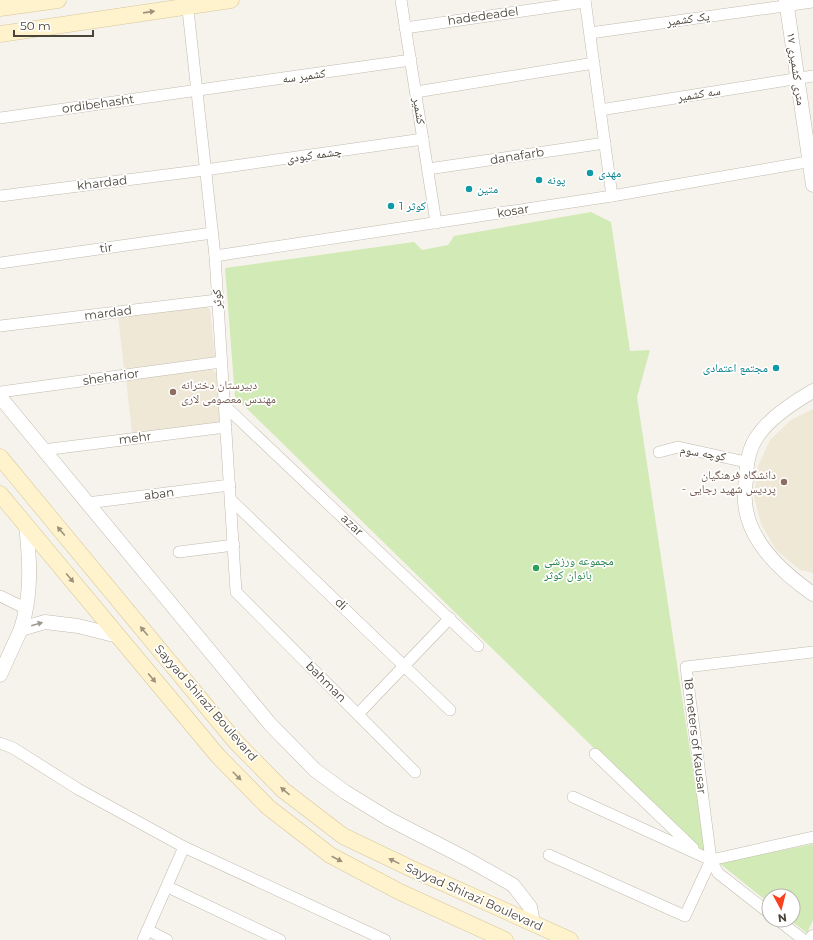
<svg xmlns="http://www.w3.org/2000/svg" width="813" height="940" viewBox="0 0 813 940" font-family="Montserrat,'Noto Naskh Arabic',sans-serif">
  <rect width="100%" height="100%" fill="#f6f3ec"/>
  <g fill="#efe8d6">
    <path d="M204,304L210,310L215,357L124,369L118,315Z"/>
    <path d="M211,368L216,373L221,422L132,433L126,379Z"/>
    <path d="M813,409V573L800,570L776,550L761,524L754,496L757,468L770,440L791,420Z"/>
  </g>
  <g fill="#d2eab5">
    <path d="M591,212L611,222L630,351L650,350L637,397L705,851L693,845L235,397L225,268L414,242L422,250L448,245L454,236Z"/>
    <path d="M813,844V920L807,933L790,920H793V896H769V903L719,863Z"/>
  </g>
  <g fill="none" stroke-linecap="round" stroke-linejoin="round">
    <g stroke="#c2bbae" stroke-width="12">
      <g id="minor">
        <path d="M401,0L436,223"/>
        <path d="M585,0L612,196"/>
        <path d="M187,1L215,256L236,592L415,772"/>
        <path d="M405,28L585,2"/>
        <path d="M590,33L813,2"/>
        <path d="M416,92L594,63"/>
        <path d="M600,110L813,76"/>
        <path d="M0,118L411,60"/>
        <path d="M428,169L605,143"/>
        <path d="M0,196L205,170L423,139"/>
        <path d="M215,256L612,196L813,161"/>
        <path d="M0,263L212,233"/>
        <path d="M0,326L217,300"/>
        <path d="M0,392L221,362"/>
        <path d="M225,406L478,646"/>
        <path d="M43,450L226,427"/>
        <path d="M659,452L678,447L746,462"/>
        <path d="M231,500L450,710"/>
        <path d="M87,503L230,485"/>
        <path d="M179,552L234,545"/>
        <path d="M0,596L27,609"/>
        <path d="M358,714L450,618"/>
        <path d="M0,743L13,748L78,789L184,847L385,940"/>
        <path d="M595,754L693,848"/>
        <path d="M573,797L711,860L718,873L769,913"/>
        <path d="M549,855L685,916L711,860"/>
        <path d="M711,860L686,667L813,652"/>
        <path d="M711,860L813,837"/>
        <path d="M168,887L280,940"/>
        <path d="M778,920L804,940"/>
        <path d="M148,930L167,940"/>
        <path d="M143,940L184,847"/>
      </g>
    </g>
    <g stroke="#c2bbae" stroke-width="15">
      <g id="tertiary">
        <path d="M786,0L813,185"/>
        <path d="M813,391C794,402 772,416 759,434C749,447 746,465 746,480C745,487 744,495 745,501C747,541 783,573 813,594"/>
        <path d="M0,397L270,724L315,770L345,792L389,819L467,859L513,885L530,907L533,923"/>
        <path d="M26,525C30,561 32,594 21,629L45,622L78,626L118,636"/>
        <path d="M0,675L21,629"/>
        <path d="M812,940L813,937"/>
      </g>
    </g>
    <g stroke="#d6c79b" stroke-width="17">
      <g id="secondary">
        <path d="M0,8L58,0"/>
        <path d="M0,34L231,0"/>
        <path d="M0,457L235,741L283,790L343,836L412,869L570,940"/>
        <path d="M0,494L218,756L268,807L330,855L400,892L505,940"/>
      </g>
    </g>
    <use href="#minor" stroke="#fff" stroke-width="11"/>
    <use href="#tertiary" stroke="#fff" stroke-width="14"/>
    <use href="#secondary" stroke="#fff3cd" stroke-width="16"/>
  </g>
  <defs><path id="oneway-solid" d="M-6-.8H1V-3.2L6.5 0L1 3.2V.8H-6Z"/></defs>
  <g fill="#9c937c">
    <use href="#oneway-solid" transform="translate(149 12) rotate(-8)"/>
    <use href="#oneway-solid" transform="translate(61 531) rotate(-130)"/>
    <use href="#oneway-solid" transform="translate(70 578) rotate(50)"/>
    <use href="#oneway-solid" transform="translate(144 631) rotate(-130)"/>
    <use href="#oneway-solid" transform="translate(152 678) rotate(50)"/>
    <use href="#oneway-solid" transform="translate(237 776) rotate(45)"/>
    <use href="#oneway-solid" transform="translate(285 791) rotate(-140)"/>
    <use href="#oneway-solid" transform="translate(337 859) rotate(27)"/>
    <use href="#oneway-solid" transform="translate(394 861) rotate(-154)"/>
  </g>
  <use fill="#9c9892" href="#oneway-solid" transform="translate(37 624) rotate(-16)"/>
  <g fill="#0f9aa8" stroke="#fff" stroke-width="1.5">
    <circle cx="590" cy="173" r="4"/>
    <circle cx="539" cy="180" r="4"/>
    <circle cx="469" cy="189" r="4"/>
    <circle cx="391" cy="206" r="4"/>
    <circle cx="776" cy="368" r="4"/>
  </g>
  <g fill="#8d6e63" stroke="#fff" stroke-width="1.5">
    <circle cx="173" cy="392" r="4"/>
    <circle cx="784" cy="482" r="4"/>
  </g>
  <circle fill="#2e9e5b" stroke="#fff" stroke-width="1.5" cx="536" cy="568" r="4"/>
  <g text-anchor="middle" stroke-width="3.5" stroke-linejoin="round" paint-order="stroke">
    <g font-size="12" fill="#4b4439" stroke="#fff">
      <text transform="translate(483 16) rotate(-8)" y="4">hadedeadel</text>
      <text transform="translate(688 19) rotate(-8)" y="4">یک کشمیر</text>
      <text transform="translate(796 69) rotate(82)" y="4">۱۷ متری کشمیری</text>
      <text transform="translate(304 76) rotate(-8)" y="4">کشمیر سه</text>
      <text transform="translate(699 94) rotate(-9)" y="4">سه کشمیر</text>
      <text transform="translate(98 104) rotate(-8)" y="4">ordibehasht</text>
      <text transform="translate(419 111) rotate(81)" y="4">کشمیر</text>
      <text transform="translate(314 155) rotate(-8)" y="4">چشمه کبودی</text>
      <text transform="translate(517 156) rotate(-9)" y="4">danafarb</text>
      <text transform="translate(102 183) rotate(-7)" y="4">khardad</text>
      <text transform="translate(513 211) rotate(-9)" y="4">kosar</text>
      <text transform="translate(106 248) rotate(-8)" y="4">tir</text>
      <text transform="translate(217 299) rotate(-93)" y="4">کوثر</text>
      <text transform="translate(108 313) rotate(-7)" y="4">mardad</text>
      <text transform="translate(111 377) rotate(-8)" y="4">sheharior</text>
      <text transform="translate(135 438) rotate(-7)" y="4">mehr</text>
      <text transform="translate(703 453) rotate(10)" y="4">کوچه سوم</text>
      <text transform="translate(159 494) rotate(-7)" y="4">aban</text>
      <text transform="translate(352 525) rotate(43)" y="4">azar</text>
      <text transform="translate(341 604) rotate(44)" y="4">di</text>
      <text transform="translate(326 682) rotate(45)" y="4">bahman</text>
      <text transform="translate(206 703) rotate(49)" y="4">Sayyad Shirazi Boulevard</text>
      <text transform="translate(695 736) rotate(83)" y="4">18 meters of Kausar</text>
      <text transform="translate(474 897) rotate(24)" y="4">Sayyad Shirazi Boulevard</text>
    </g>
    <g font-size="12" fill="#0d838f" stroke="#fff" text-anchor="start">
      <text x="598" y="177">مهدی</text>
      <text x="547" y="184">پونه</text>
      <text x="477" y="193">متین</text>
      <text x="399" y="210">کوثر 1</text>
      <text x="768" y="372" text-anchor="end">مجتمع اعتمادی</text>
    </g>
    <g font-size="12" fill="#785e54" stroke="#fff" text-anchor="start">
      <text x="181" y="389">دبیرستان دخترانه<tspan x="181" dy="14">مهندس معصومی لاری</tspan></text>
      <text x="776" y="479" text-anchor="end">دانشگاه فرهنگیان<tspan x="776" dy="14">- پردیس شهید رجایی</tspan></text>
    </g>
    <g font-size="12" fill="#27864d" stroke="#fff" text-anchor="start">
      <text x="544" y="565">مجموعه ورزشی<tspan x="544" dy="14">بانوان کوثر</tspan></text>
    </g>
  </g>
  <g transform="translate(781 908) rotate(173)"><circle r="19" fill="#ffffff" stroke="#b7b4b0"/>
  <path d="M0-3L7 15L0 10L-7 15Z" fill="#fc3f1d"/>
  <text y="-6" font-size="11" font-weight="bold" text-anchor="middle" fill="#4b4439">N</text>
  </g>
  <path d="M14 30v6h79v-6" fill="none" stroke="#4b4439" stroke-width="2"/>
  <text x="20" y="30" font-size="12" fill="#4b4439" stroke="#ffffff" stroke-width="3" paint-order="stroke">50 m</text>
</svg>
